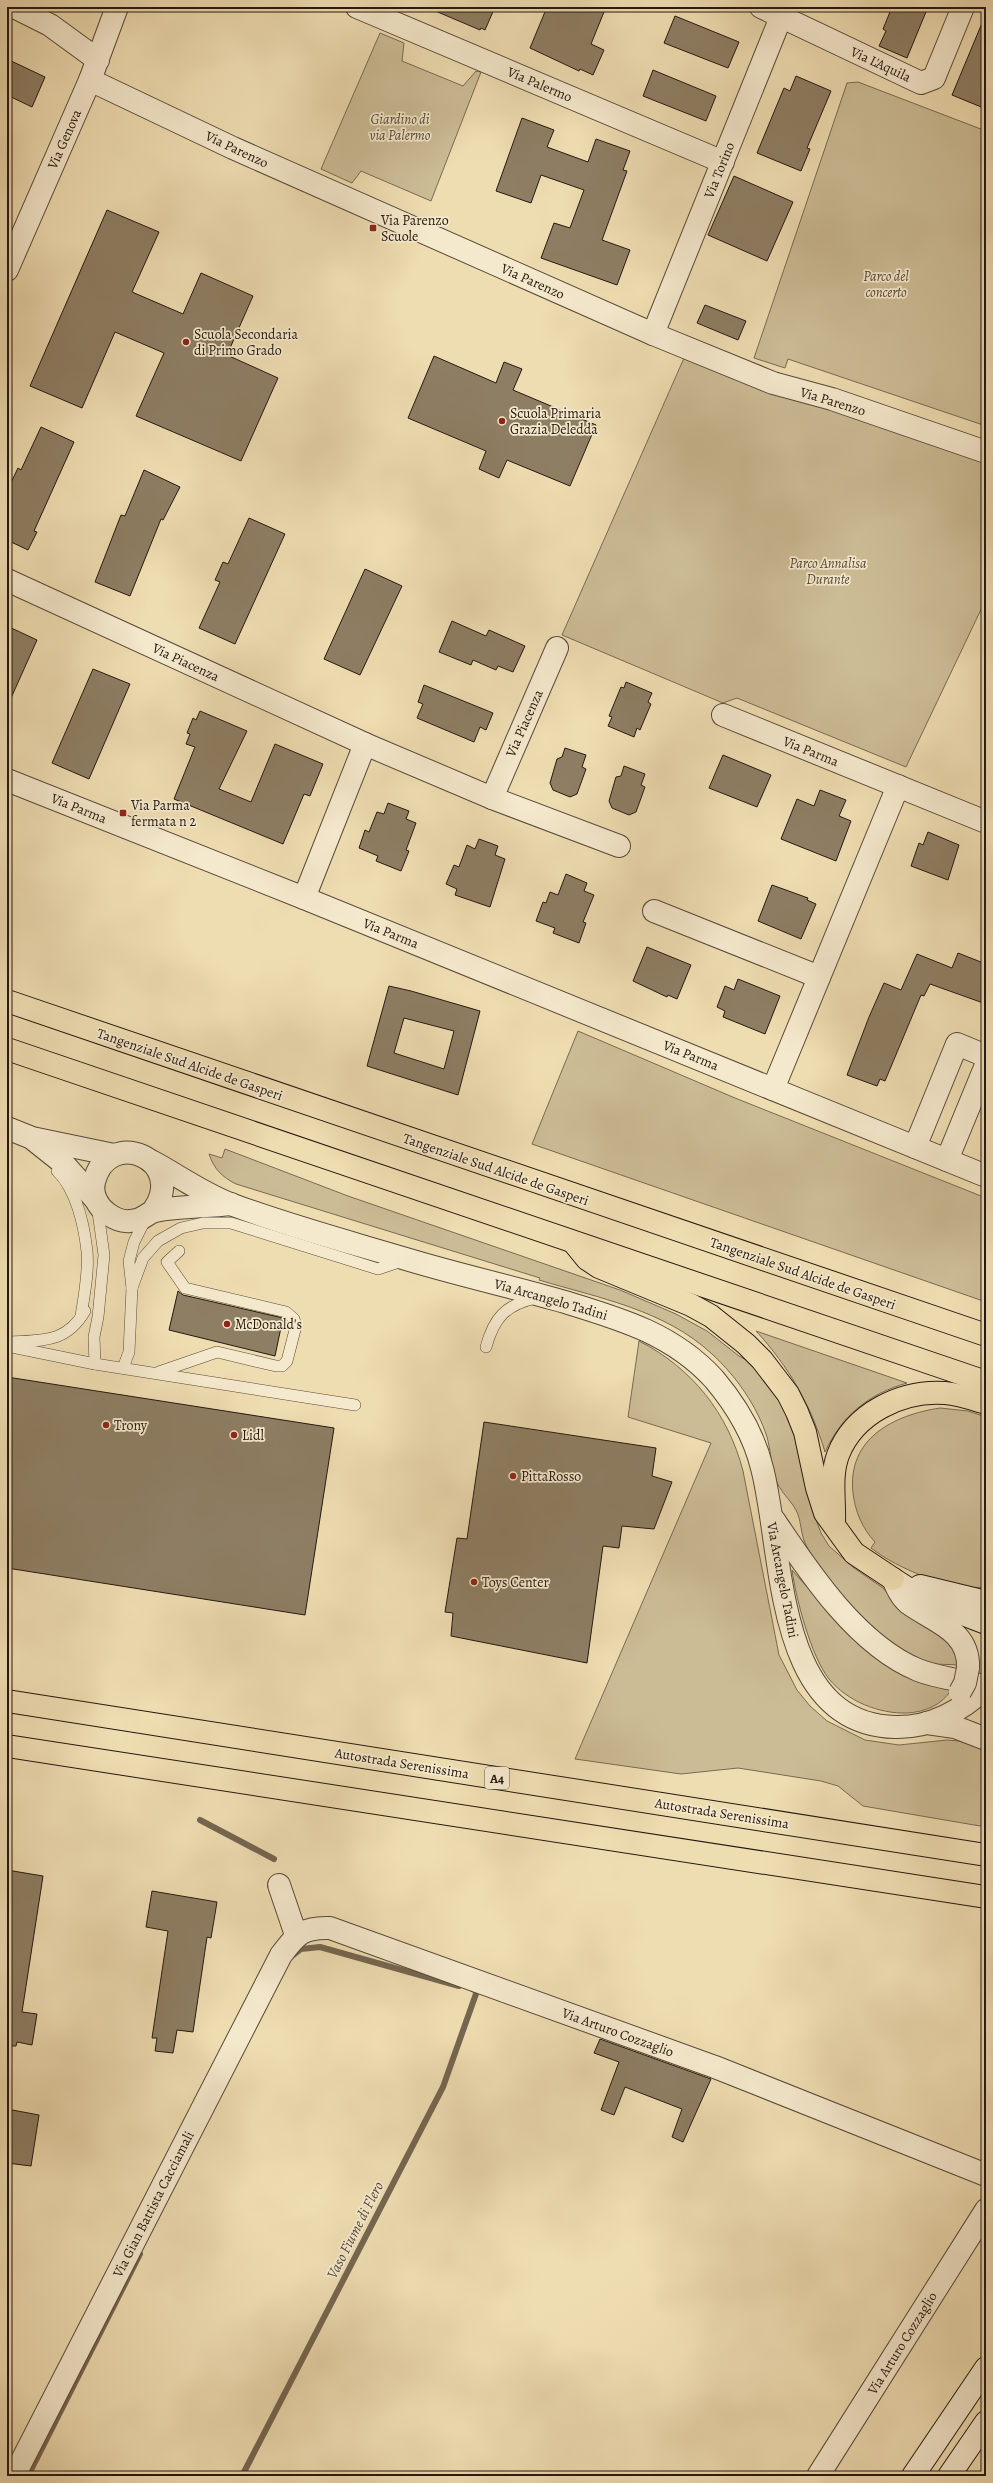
<svg xmlns="http://www.w3.org/2000/svg" width="993" height="2483" viewBox="0 0 993 2483" font-family="Alegreya,serif">
  <rect width="100%" height="100%" fill="#efddb2"/>
  <filter id="stains"><feTurbulence type="fractalNoise" baseFrequency=".005" numOctaves="4"/><feColorMatrix values="0 0 0 0 .2 0 0 0 0 .09 0 0 0 0 .02 0 0 0 .5 -.17"/></filter>
  <radialGradient id="worn" r=".72"><stop offset=".6" stop-color="#630" stop-opacity="0"/><stop offset="1" stop-color="#630" stop-opacity=".3"/></radialGradient>
  <g fill="#ccbc96" stroke="#786a53">
    <path d="M380,33L404,43L402,61L463,86L476,71L481,72L431,201L361,171L352,183L321,169Z"/>
    <path d="M858,82L986,131V426L788,359L785,368L754,358L847,83Z"/>
    <path d="M684,358L986,463V599L906,767L737,698L723,703L562,635Z"/>
    <path d="M578,1031L735,1098L986,1198V1302L532,1144Z"/>
    <path d="M225,1149L348,1196L620,1290L676,1314L707,1331L739,1356L748,1361L770,1385L793,1423L812,1509L821,1533L829,1546L854,1568L883,1588L890,1596L936,1630L956,1647L957,1665C948,1664 938,1665 930,1663C890,1654 825,1582 807,1547C800,1535 802,1521 796,1510C790,1499 779,1491 776,1479C771,1466 771,1451 767,1437C757,1406 736,1376 712,1354C665,1310 599,1298 539,1280L540,1278L236,1184C222,1177 214,1169 209,1154L222,1158Z"/>
    <path d="M756,1331L907,1383C868,1394 842,1416 825,1452C811,1405 789,1367 756,1331Z"/>
    <path d="M639,1341C692,1368 728,1413 743,1471L779,1655L797,1690L810,1706L827,1721L865,1740L899,1745L947,1740L959,1741L986,1750V1827L863,1806L838,1786L821,1781L738,1768L681,1774L575,1759L711,1443L628,1417Z"/>
    <path d="M940,1408L968,1411L986,1417V1587C951,1591 898,1569 871,1548L875,1542C862,1528 855,1511 853,1493C847,1438 894,1415 940,1408Z"/>
    <path d="M792,1570L824,1606L951,1690C942,1705 925,1712 907,1713C879,1714 847,1701 829,1679C811,1656 796,1599 792,1570Z"/>
  </g>
  <g fill="none" stroke-linecap="round" stroke-linejoin="round">
    <g stroke="#746650" stroke-width="6">
      <path d="M200,1820L274,1859"/>
      <path d="M292,1956L301,1949L320,1947L459,1986"/>
      <path d="M28,2476L140,2254"/>
      <path d="M218,2476H229"/>
      <path d="M242,2476L443,2087L477,1991L472,1989"/>
    </g>
  </g>
  <g fill="#8e7e64" stroke="#241810" fill-rule="evenodd">
    <path d="M426,7H495L485,30L481,28L480,30Z"/>
    <path d="M547,7H606L591,44L604,50L593,75L580,69L579,71L530,48Z"/>
    <path d="M892,7H928L907,58L879,46L886,31L883,29Z"/>
    <path d="M675,16L739,42L728,68L664,43Z"/>
    <path d="M985,16H986V109L952,95Z"/>
    <path d="M7,59L45,77L32,107L7,95Z"/>
    <path d="M653,70L716,96L706,121L643,96Z"/>
    <path d="M796,76L831,91L807,148L810,149L801,171L757,153L784,88L790,91Z"/>
    <path d="M522,118L554,130L547,147L588,162L596,139L630,151L623,170L627,171L602,240L630,250L617,285L541,258L554,223L570,228L584,190L541,175L531,203L496,191Z"/>
    <path d="M734,176L793,202L767,261L708,235Z"/>
    <path d="M107,210L159,232L132,292L183,314L201,273L253,296L227,355L278,378L241,461L136,416L164,353L115,332L82,408L30,386Z"/>
    <path d="M705,305L746,321L738,340L697,323Z"/>
    <path d="M434,356L496,383L504,362L522,369L513,390L596,425L570,486L507,460L499,478L479,469L486,451L408,418Z"/>
    <path d="M41,427L74,442L34,531L37,532L28,550L7,540V491L18,468L21,470Z"/>
    <path d="M144,470L180,487L163,520L161,519L130,596L95,582L121,515L125,516Z"/>
    <path d="M249,518L285,534L235,644L199,628L220,582L215,580L223,562L228,564Z"/>
    <path d="M365,569L402,586L360,675L324,659Z"/>
    <path d="M452,621L486,636L489,630L525,646L513,672L498,666L496,670L473,660L471,665L439,652Z"/>
    <path d="M7,626L37,640L7,707Z"/>
    <path d="M93,669L130,684L89,779L52,763Z"/>
    <path d="M626,682L652,693L648,702L651,704L640,730L637,728L634,737L608,726L612,717L609,716L621,687L624,688Z"/>
    <path d="M424,685L493,713L486,730L480,727L474,742L417,718L423,704L418,702Z"/>
    <path d="M200,711L247,731L219,789L251,802L275,744L323,764L310,796L304,794L283,844L174,799L195,747L186,744L190,734L187,733L193,718L196,720Z"/>
    <path d="M565,748L586,755L582,767L586,769L577,794L570,797L553,790L550,783L557,759L562,757Z"/>
    <path d="M723,755L771,775L757,807L709,788Z"/>
    <path d="M624,766L645,774L641,785L645,787L636,812L629,815L612,808L609,801L616,777L621,776Z"/>
    <path d="M820,790L846,800L839,816L851,821L836,861L781,839L797,799L814,806Z"/>
    <path d="M388,803L409,811L406,819L416,823L406,850L409,851L401,871L376,861L378,856L359,848L365,830L369,832L377,812L384,814Z"/>
    <path d="M928,832L959,845L948,880L911,866L919,843L923,845Z"/>
    <path d="M479,839L498,846L495,855L505,859L490,907L455,895L457,889L446,884L454,865L459,867L467,845L475,849Z"/>
    <path d="M566,874L587,883L584,891L594,895L583,922L586,923L579,943L553,933L555,928L536,921L543,902L546,903L550,892L558,895Z"/>
    <path d="M772,885L808,898L807,900L816,904L801,939L758,921Z"/>
    <path d="M647,947L691,965L677,999L668,995L667,997L633,981Z"/>
    <path d="M958,953L986,964V1004L930,984L924,996L921,995L885,1081L880,1079L877,1086L847,1075L869,1017L884,983L901,990L917,954L952,968Z"/>
    <path d="M738,979L780,996L765,1034L723,1017L725,1011L717,1007L725,986L734,990Z"/>
    <path d="M389,986L411,991L480,1011L458,1095L367,1066ZM404,1018L454,1031L444,1069L394,1053Z"/>
    <path d="M178,1291L183,1295L283,1318L275,1356L169,1330Z"/>
    <path d="M7,1377L334,1428L305,1615L7,1568Z"/>
    <path d="M484,1422L656,1448L652,1476L672,1482L654,1529L622,1526L619,1548L603,1546L587,1663L451,1636L453,1613L445,1612L457,1538L467,1539Z"/>
    <path d="M7,1870L43,1876L22,2012L37,2014L32,2045L17,2042L16,2046H7Z"/>
    <path d="M152,1891L217,1902L211,1938L207,1937L193,2032L177,2030L173,2053L155,2051L157,2038H152L168,1931L146,1927Z"/>
    <path d="M600,2039L711,2079L683,2142L672,2137L682,2109L625,2087L614,2115L601,2110L619,2062L594,2053Z"/>
    <path d="M7,2109L39,2115L31,2166L7,2163Z"/>
  </g>
  <g fill="none" stroke-linecap="round" stroke-linejoin="round">
    <g stroke="#574938" stroke-width="12">
      <g id="lane">
        <path d="M57,1171C76,1189 84,1225 87,1251C89,1272 84,1296 81,1316"/>
        <path d="M132,1288L143,1258L158,1241L181,1228L203,1223H231L378,1269L402,1261"/>
        <path d="M10,1342C44,1340 66,1343 85,1311"/>
        <path d="M7,1346L95,1364L355,1405"/>
        <path d="M486,1347C494,1318 505,1305 536,1298"/>
        <path d="M95,1364L94,1337L98,1317L104,1255L97,1205"/>
        <path d="M123,1368L129,1352L132,1288L129,1261L134,1242L146,1218"/>
        <path d="M159,1372L217,1352L276,1366H282L287,1361L296,1326L294,1319L286,1312L185,1288L167,1262L179,1251"/>
      </g>
    </g>
    <g stroke="#574938" stroke-width="24">
      <g id="street">
        <path d="M14,7L50,25L98,60"/>
        <path d="M357,7L723,162"/>
        <path d="M761,7L921,83L934,78L963,7"/>
        <path d="M90,80L233,148L653,334L773,383L832,399L986,452"/>
        <path d="M7,270L90,80L117,7"/>
        <path d="M653,334L785,7"/>
        <path d="M7,580L365,744L492,798L619,846"/>
        <path d="M723,715L986,822"/>
        <path d="M7,780L304,898L986,1176"/>
        <path d="M492,798L557,648"/>
        <path d="M304,898L365,744"/>
        <path d="M654,911L819,977"/>
        <path d="M773,1089L898,786"/>
        <path d="M7,1128L32,1138L114,1155"/>
        <path d="M34,1140L63,1163L96,1200"/>
        <path d="M915,1147L957,1044L986,1056"/>
        <path d="M947,1160L986,1065"/>
        <path d="M153,1162C179,1176 205,1195 233,1205C289,1226 349,1242 406,1259C459,1275 513,1287 565,1302C621,1319 673,1334 714,1379C736,1405 754,1435 762,1468C784,1551 773,1724 895,1727C930,1728 962,1711 986,1687"/>
        <path d="M153,1211C189,1160 108,1125 94,1182C91,1195 98,1207 108,1214C115,1219 121,1222 130,1221C144,1221 146,1213 155,1211C179,1206 206,1207 231,1204"/>
        <path d="M774,1520C809,1572 857,1645 918,1670C938,1678 962,1680 983,1686"/>
        <path d="M893,1579C897,1588 901,1597 908,1603C932,1621 970,1630 968,1668"/>
        <path d="M927,1723L955,1727L986,1739"/>
        <path d="M279,1885L296,1935"/>
        <path d="M14,2476L281,1955C297,1934 303,1927 330,1928L715,2067L986,2175"/>
        <path d="M818,2476L986,2210"/>
      </g>
    </g>
    <g stroke="#241810" stroke-width="24">
      <g id="secondary">
        <path d="M893,1579L926,1600L986,1623"/>
        <path d="M920,1586L986,1602"/>
        <path d="M913,2476L986,2368"/>
        <path d="M949,2476L986,2422"/>
      </g>
    </g>
    <g stroke="#241810" stroke-width="24">
      <g id="highway">
        <path d="M7,1001L986,1335"/>
        <path d="M7,1049L986,1382"/>
        <path d="M574,1243L587,1259L599,1267L691,1305L711,1316L746,1344L762,1360L788,1394L797,1412L805,1432L817,1488L825,1513L854,1553L893,1579"/>
        <path d="M834,1522C835,1500 830,1477 838,1455C854,1413 902,1390 945,1393C959,1394 973,1399 986,1403"/>
        <path d="M7,1701L986,1855"/>
        <path d="M7,1746L986,1897"/>
      </g>
    </g>
    <use href="#lane" stroke="#f5e9cd" stroke-width="11"/>
    <use href="#street" stroke="#f5e9cd" stroke-width="22"/>
    <use href="#secondary" stroke="#f5e9cd" stroke-width="22"/>
    <use href="#highway" stroke="#efddb2" stroke-width="22"/>
    <g stroke="#574938" stroke-width="24" stroke-linecap="butt">
      <path id="street-bridge" d="M960,1692L965,1683L968,1668"/>
    </g>
    <use href="#street-bridge" stroke="#f5e9cd" stroke-width="22"/>
  </g>
  <g fill="#8f2418" stroke="#f5e9cd" stroke-width="1.5">
    <rect x="369" y="224" width="8" height="8" rx="2"/>
    <circle cx="186" cy="342" r="4"/>
    <circle cx="502" cy="421" r="4"/>
    <rect x="119" y="809" width="8" height="8" rx="2"/>
    <circle cx="227" cy="1324" r="4"/>
    <circle cx="106" cy="1425" r="4"/>
    <circle cx="234" cy="1435" r="4"/>
    <circle cx="513" cy="1476" r="4"/>
    <circle cx="474" cy="1582" r="4"/>
  </g>
  <g text-anchor="middle" stroke-width="3.5" stroke-linejoin="round" paint-order="stroke">
    <rect fill="#f5e9cd" stroke="#635749" stroke-width="1" x="485" y="1767" width="24" height="22" rx="3"/>
    <g font-size="13" font-weight="bold" fill="#241810">
      <text x="497" y="1783">A4</text>
    </g>
    <g font-size="14" fill="#241810" stroke="#f5e9cd">
      <text transform="translate(881 64) rotate(25)" y="5">Via L'Aquila</text>
      <text transform="translate(540 84) rotate(23)" y="5">Via Palermo</text>
      <text transform="translate(64 139) rotate(-66)" y="5">Via Genova</text>
      <text transform="translate(237 149) rotate(25)" y="5">Via Parenzo</text>
      <text transform="translate(719 170) rotate(-68)" y="5">Via Torino</text>
      <text transform="translate(533 281) rotate(24)" y="5">Via Parenzo</text>
      <text transform="translate(833 401) rotate(17)" y="5">Via Parenzo</text>
      <text transform="translate(186 662) rotate(25)" y="5">Via Piacenza</text>
      <text transform="translate(524 723) rotate(-66)" y="5">Via Piacenza</text>
      <text transform="translate(811 751) rotate(22)" y="5">Via Parma</text>
      <text transform="translate(79 808) rotate(22)" y="5">Via Parma</text>
      <text transform="translate(391 933) rotate(22)" y="5">Via Parma</text>
      <text transform="translate(691 1055) rotate(22)" y="5">Via Parma</text>
      <text transform="translate(190 1064) rotate(19)" y="5">Tangenziale Sud Alcide de Gasperi</text>
      <text transform="translate(496 1169) rotate(19)" y="5">Tangenziale Sud Alcide de Gasperi</text>
      <text transform="translate(803 1273) rotate(19)" y="5">Tangenziale Sud Alcide de Gasperi</text>
      <text transform="translate(551 1299) rotate(16)" y="5">Via Arcangelo Tadini</text>
      <text transform="translate(783 1580) rotate(79)" y="5">Via Arcangelo Tadini</text>
      <text transform="translate(402 1763) rotate(9)" y="5">Autostrada Serenissima</text>
      <text transform="translate(722 1813) rotate(9)" y="5">Autostrada Serenissima</text>
      <text transform="translate(618 2032) rotate(20)" y="5">Via Arturo Cozzaglio</text>
      <text transform="translate(153 2204) rotate(-63)" y="5">Via Gian Battista Cacciamali</text>
      <text transform="translate(902 2343) rotate(-58)" y="5">Via Arturo Cozzaglio</text>
    </g>
    <g font-size="14" font-style="italic" fill="#564938" stroke="#f5e9cd">
      <text x="400" y="124">Giardino di<tspan x="400" dy="16">via Palermo</tspan></text>
      <text x="886" y="281">Parco del<tspan x="886" dy="16">concerto</tspan></text>
      <text x="828" y="568">Parco Annalisa<tspan x="828" dy="16">Durante</tspan></text>
    </g>
    <g font-size="14" fill="#241810" stroke="#f5e9cd" text-anchor="start">
      <text x="381" y="225">Via Parenzo<tspan x="381" dy="16">Scuole</tspan></text>
      <text x="194" y="339">Scuola Secondaria<tspan x="194" dy="16">di Primo Grado</tspan></text>
      <text x="510" y="418">Scuola Primaria<tspan x="510" dy="16">Grazia Deledda</tspan></text>
      <text x="131" y="810">Via Parma<tspan x="131" dy="16">fermata n 2</tspan></text>
      <text x="235" y="1329">McDonald's</text>
      <text x="114" y="1430">Trony</text>
      <text x="242" y="1440">Lidl</text>
      <text x="521" y="1481">PittaRosso</text>
      <text x="482" y="1587">Toys Center</text>
    </g>
    <g font-size="15" font-style="italic" fill="#5a4c3b" stroke="#f5e9cd">
      <text transform="translate(355 2230) rotate(-63)" y="5">Vaso Fiume di Flero</text>
    </g>
  </g>
  <rect width="993" height="2483" fill="none" stroke="#efddb2" stroke-width="24"/>
  <rect x="8" y="8" width="977" height="2467" fill="none" stroke="#241810" stroke-width="2"/>
  <rect x="12" y="12" width="969" height="2459" fill="none" stroke="#241810"/>
  <rect width="100%" height="100%" filter="url(#stains)"/>
  <rect width="100%" height="100%" fill="url(#worn)"/>
</svg>
